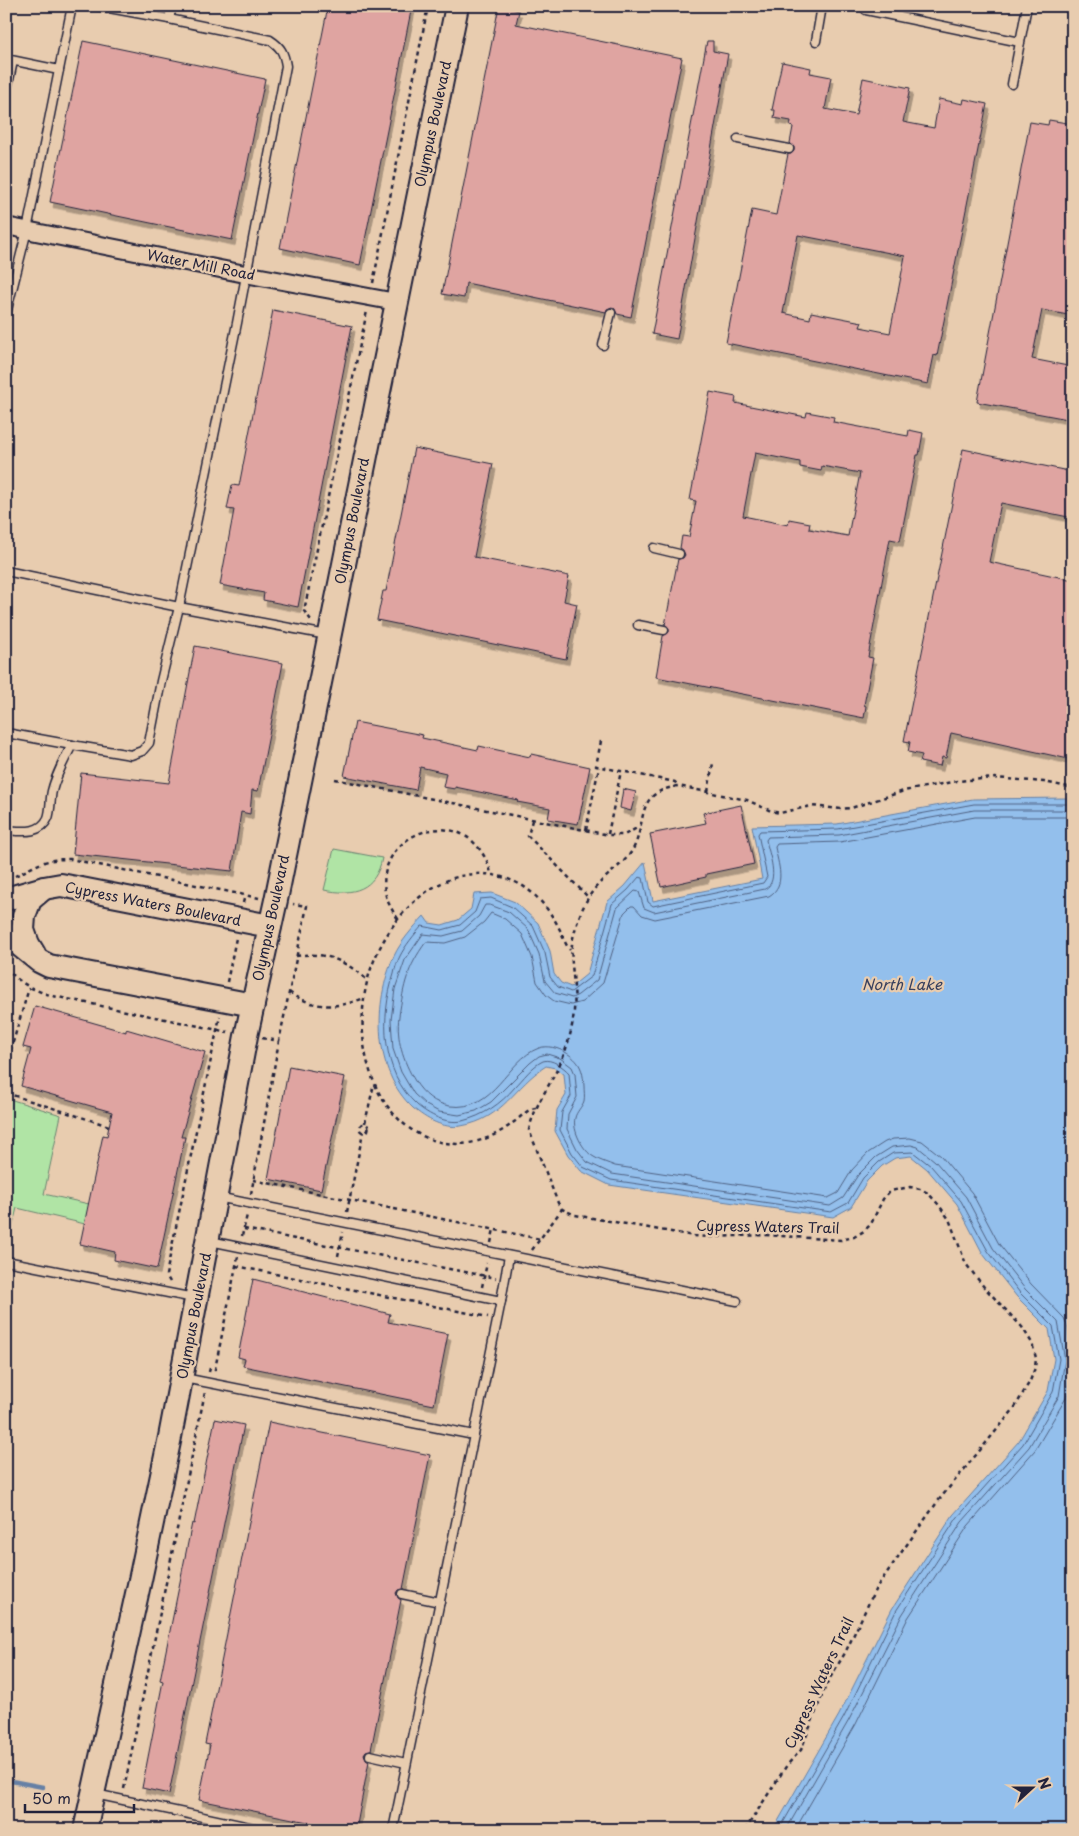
<svg xmlns="http://www.w3.org/2000/svg" width="1079" height="1836" viewBox="0 0 1079 1836" font-family="'Playpen Sans',sans-serif">
  <defs>
    <filter id="shadow"><feDropShadow dx="3" dy="5.5" stdDeviation="0" flood-color="#0004"/></filter>
  </defs>
  <rect width="100%" height="100%" fill="#e8ccaf"/>
  <filter id="ink" filterUnits="userSpaceOnUse"><feTurbulence type="fractalNoise" baseFrequency=".02" numOctaves="2"/><feDisplacementMap in="SourceGraphic" scale="10" xChannelSelector="R" yChannelSelector="G"/><feConvolveMatrix kernelMatrix="1 2 1 2 8 2 1 2 1" color-interpolation-filters="sRGB"/></filter>
  <g filter="url(#ink)">
    <g fill="#b0e4a5" stroke="#698370">
      <path d="M334,849L382,858C376,890 353,896 324,890Z"/>
      <path d="M6,1098L61,1115L44,1194L89,1204L85,1224L17,1208L6,1252Z"/>
    </g>
    <path fill="#93bfec" stroke="#6680a5" d="M1069,798L1073,799V1830H773L839,1715L892,1609L953,1515L1019,1441L1048,1391L1054,1359L1049,1329L1017,1297L983,1254L957,1204L927,1169L911,1156L895,1158L882,1166L867,1181L851,1207L833,1217L609,1185L581,1171L568,1155L555,1131L557,1110L566,1095L564,1074L555,1068L546,1066C514,1086 504,1119 461,1126C443,1129 426,1119 413,1108C373,1071 373,1003 394,956C401,941 413,928 424,916L429,923L442,925L458,920L471,909L474,894L492,893L515,902L538,923L550,951L554,974L561,983L571,987L587,974L607,902L625,886L645,862L653,901L762,879L752,826L837,824L973,799Z"/>
    <g fill="none" stroke-linecap="round" stroke-linejoin="round">
      <g stroke="#4f6182" stroke-width="1">
        <path d="M779,1830L844,1717L896,1611L957,1518L1023,1444L1053,1392L1059,1359L1053,1326L1020,1293L988,1251L961,1201L931,1166L913,1152L893,1153L879,1162L863,1178L848,1203L831,1212L611,1180L583,1167L572,1153L560,1130L562,1112L571,1096L569,1073C564,1067 551,1058 543,1061C532,1066 523,1079 515,1087C501,1104 483,1116 462,1121C446,1124 429,1115 417,1105C381,1072 380,1017 394,974C395,968 397,962 400,956C405,946 414,935 422,926L442,930L460,925L475,912L480,899L491,898L512,907L533,926L545,953L550,977L558,987L571,992L592,976L612,904L628,890L639,877L643,878L648,902L653,906L763,883L767,877L758,834L760,831L838,829L974,804H1073"/>
        <path d="M786,1830L849,1720L902,1615L962,1522L1029,1447L1059,1396L1065,1360L1058,1322L1025,1289L993,1248L966,1197L935,1161L918,1147L911,1145L892,1147L876,1157L858,1175L843,1198L830,1206L612,1174L587,1162L577,1149L567,1129L568,1114L577,1097L575,1074L572,1067L560,1058L547,1054L539,1056L530,1063L491,1102L476,1111L459,1115L439,1112L426,1105L414,1094L401,1072L393,1049L391,1020L395,989L405,960L423,934L443,936L462,931L479,916L485,905H490L509,912L528,929L539,954L545,981L555,993L572,998L578,995L597,980L617,908L635,891L639,892L644,908L654,912L765,889C780,881 769,854 766,840L768,837L839,835L974,810H1073"/>
        <path d="M795,1830L856,1724L908,1618L968,1526L1035,1450L1066,1398L1073,1358L1067,1325L1064,1318L1031,1284L999,1244L972,1193L941,1156L922,1141L910,1138L893,1139L885,1142L868,1153L852,1170L838,1193L828,1198L615,1166C608,1163 600,1161 594,1157C583,1151 572,1130 575,1118C576,1112 582,1107 584,1101C585,1096 584,1091 584,1086C583,1069 580,1061 565,1052C558,1048 547,1045 539,1048C506,1060 495,1112 450,1106C435,1104 423,1094 415,1081C403,1061 396,1039 399,1016C404,984 407,968 426,942L445,943L465,937L484,922L491,913L505,919L522,934L532,957L537,982L546,995L554,1001L571,1005L582,1002L603,983L624,913L631,906H634L642,915L655,919L769,896C787,885 778,864 775,847L777,844L840,842L975,817H1073"/>
      </g>
      <path stroke="#6680a5" stroke-width="4.5" d="M6,1780L43,1787"/>
    </g>
    <g fill="#dfa4a1" stroke="#22223b" fill-rule="evenodd" filter="url(#shadow)">
      <path d="M328,6H412L360,265L280,248Z"/>
      <path d="M499,6L519,11L516,24L682,58L631,317L617,314L615,309L612,307L607,309L606,312L466,283L464,298L442,294Z"/>
      <path d="M83,41L265,79L232,240L50,202Z"/>
      <path d="M707,41H713V51L728,54L677,339L652,334Z"/>
      <path d="M782,62L811,68L810,73L831,77L825,109L856,115L863,78L910,88L903,122L934,128L939,99L963,104L964,99L987,104L937,356L934,355L928,384L726,343L752,210L776,215L788,154H791L794,151V147L790,143L793,127L790,126L791,121L774,118L775,110H772ZM798,235L905,256L890,333L860,327L862,322L811,312L810,319L783,313Z"/>
      <path d="M1049,120L1073,124V316L1042,310L1032,359L1073,367V420L977,402L1030,122L1048,125Z"/>
      <path d="M273,310L352,326L298,607L263,600L264,593L220,585L234,510L227,509L232,485L239,486Z"/>
      <path d="M710,392L736,397L735,403L806,417L807,412L834,417L833,422L908,436L909,430L923,433L919,455H917L900,541L890,539L868,657L873,658L864,705L866,706L864,718L656,677L663,636L669,632V628L665,625L678,559L683,558L685,555L683,550L680,548L682,536L689,537L696,501L690,500ZM755,453L800,462V467L821,471L822,466L860,473L848,536L809,529L810,523L789,519L788,525L743,516Z"/>
      <path d="M414,448L493,464L474,557L569,576L564,601L577,604L566,659L377,620L383,591H386Z"/>
      <path d="M963,449L1073,472V518L1001,503L989,562L1073,580V760L951,733L946,758L942,757L940,766L920,762L922,755L908,752L910,742L904,741Z"/>
      <path d="M195,646L283,663L258,791L252,790L250,814L241,812L232,871L73,854L81,773L169,783Z"/>
      <path d="M355,722L423,735L422,738L478,750L479,746L530,757L531,754L590,767L578,824L548,819L550,808L517,802L518,800L455,787V789L443,787L446,773L420,767L416,790L344,776Z"/>
      <path d="M623,789L636,792L631,811L620,808Z"/>
      <path d="M741,805L754,864L706,874V877L661,887L650,834L706,823L703,813Z"/>
      <path d="M35,1006L126,1032V1029L205,1052L181,1137H185L157,1269L114,1260L115,1252L80,1244L103,1135L107,1136L112,1112L21,1086L31,1049L23,1047Z"/>
      <path d="M289,1066L345,1077L321,1190L268,1179Z"/>
      <path d="M253,1279L390,1314L388,1322L448,1334L434,1405L243,1366L245,1359L238,1357Z"/>
      <path d="M215,1419L244,1425L169,1794L142,1788L163,1681L160,1680L192,1523L194,1524Z"/>
      <path d="M269,1422L430,1455L403,1589L398,1590L396,1593L398,1598L401,1600L371,1750L366,1751L364,1754L366,1759L369,1761L356,1830H347L199,1800L210,1745L205,1744Z"/>
    </g>
    <g fill="none" stroke-linecap="round" stroke-linejoin="round">
      <g stroke="#22223b" stroke-width="11">
        <g id="lane">
          <path d="M98,6L169,19L172,6"/>
          <path d="M867,6L866,10L1020,42"/>
          <path d="M816,41L822,6"/>
          <path d="M6,59L59,70L27,230L6,314"/>
          <path d="M59,70L72,6"/>
          <path d="M1012,84L1027,6"/>
          <path d="M6,94L13,61"/>
          <path d="M738,139L789,149"/>
          <path d="M603,345L611,313"/>
          <path d="M654,548L679,554"/>
          <path d="M6,571L179,607L327,635"/>
          <path d="M638,625L664,630"/>
          <path d="M6,733L72,745"/>
          <path d="M6,830C21,831 40,835 48,818C51,810 50,799 52,791C56,775 64,760 72,745L131,755L142,751L149,743L161,681L179,607L237,323L286,66C284,53 281,47 270,40L169,19"/>
          <path d="M217,1197L737,1301"/>
          <path d="M210,1241L501,1301L474,1435"/>
          <path d="M6,1261L194,1298"/>
          <path d="M501,1301L509,1256"/>
          <path d="M184,1378L474,1435L393,1830"/>
          <path d="M402,1594L440,1602"/>
          <path d="M370,1755L406,1763"/>
          <path d="M95,1794L264,1830"/>
        </g>
      </g>
      <g stroke="#22223b" stroke-width="20">
        <path id="street" d="M6,226L245,274L396,302"/>
      </g>
      <g stroke="#22223b" stroke-width="26">
        <g id="secondary">
          <path d="M6,899L44,888L61,885L270,926"/>
          <path d="M6,934L39,961L49,966L253,1005"/>
          <path d="M34,954L28,944L23,930L24,916L30,900L44,888"/>
          <path d="M85,1830L140,1580L170,1437L246,1036L276,900L457,6"/>
        </g>
      </g>
      <g stroke="#22223b" stroke-width="2.5" stroke-dasharray="4 4" stroke-linecap="butt">
        <path d="M373,283L428,6"/>
        <path d="M311,620L304,611L367,311"/>
        <path d="M601,741L596,766L675,782L678,786"/>
        <path d="M335,779L609,835H624L639,827"/>
        <path d="M708,792L713,763"/>
        <path d="M532,820L528,836L589,898"/>
        <path d="M586,830L599,767"/>
        <path d="M608,834L621,771"/>
        <path d="M15,876C38,865 42,859 70,859L259,898"/>
        <path d="M243,903L245,895"/>
        <path d="M398,919C392,910 387,902 385,892C376,838 449,805 481,851C486,859 490,865 491,875"/>
        <path d="M296,956C325,951 346,961 367,980"/>
        <path d="M6,967C19,984 34,990 53,996L228,1032"/>
        <path d="M227,982L236,938"/>
        <path d="M289,992C314,1009 336,1009 364,998"/>
        <path d="M262,1038L279,1041L307,906L293,904"/>
        <path d="M6,1066L29,988"/>
        <path d="M6,1093L109,1126"/>
        <path d="M536,1108C527,1109 520,1118 514,1122C492,1140 464,1149 436,1141C410,1134 390,1114 378,1091C364,1062 360,1031 364,999C372,928 444,843 521,885C537,894 552,913 560,930C563,937 565,944 570,950"/>
        <path d="M365,1123L374,1084"/>
        <circle cx="364" cy="1128" r="4.5"/>
        <path d="M253,1180L540,1239"/>
        <path d="M251,1194L279,1041"/>
        <path d="M347,1212L363,1132"/>
        <path d="M244,1229L496,1278"/>
        <path d="M242,1236L247,1215"/>
        <path d="M491,1243L494,1229"/>
        <path d="M532,1250L562,1209"/>
        <path d="M338,1256L343,1232"/>
        <path d="M236,1266L488,1317"/>
        <path d="M170,1282L166,1275L220,1016"/>
        <path d="M482,1287L487,1263"/>
        <path d="M209,1372L210,1368L215,1369L238,1256"/>
        <path d="M124,1789L205,1392"/>
        <path d="M745,1830L787,1765L801,1750L827,1683L845,1653L876,1588L938,1501L1014,1409L1030,1381L1035,1368L1036,1358L1032,1343L1022,1327L984,1287L966,1264L949,1219L938,1204L928,1193L920,1189L910,1187L890,1191L883,1199L871,1224L864,1231L854,1237L841,1240L765,1235L709,1237L694,1236L575,1215L562,1209L558,1203L529,1130C535,1102 554,1081 564,1054C572,1034 576,1009 574,987C573,969 569,952 574,934C578,918 585,899 597,886C609,872 628,862 635,845C647,816 636,793 678,786L747,800L771,811L780,813L811,806L841,809L851,808L904,791L957,781L995,778L1044,782L1073,788"/>
      </g>
      <use href="#lane" stroke="#e8ccaf" stroke-width="8"/>
      <use href="#street" stroke="#e8ccaf" stroke-width="16"/>
      <use href="#secondary" stroke="#e8ccaf" stroke-width="22"/>
    </g>
  </g>
  <g text-anchor="middle" stroke-width="4.5" stroke-linejoin="round" paint-order="stroke">
    <g font-size="14" fill="#22223b" stroke="#e8ccaf">
      <text transform="translate(433 124) rotate(-78)" y="5">Olympus Boulevard</text>
      <text transform="translate(201 265) rotate(11)" y="5">Water Mill Road</text>
      <text transform="translate(352 521) rotate(-79)" y="5">Olympus Boulevard</text>
      <text transform="translate(153 904) rotate(11)" y="5">Cypress Waters Boulevard</text>
      <text transform="translate(271 918) rotate(-78)" y="5">Olympus Boulevard</text>
      <text transform="translate(768 1227) rotate(1)" y="5">Cypress Waters Trail</text>
      <text transform="translate(194 1316) rotate(-79)" y="5">Olympus Boulevard</text>
      <text transform="translate(819 1683) rotate(-65)" y="5">Cypress Waters Trail</text>
    </g>
    <g font-size="15" font-style="italic" fill="#39415e" stroke="#e8ccaf">
      <text x="902" y="990">North Lake</text>
    </g>
  </g>
  <rect width="1079" height="1836" fill="none" stroke="#e8ccaf" stroke-width="25"/>
  <rect x="12" y="12" width="1054" height="1811" fill="none" stroke="#22223b" stroke-width="2" filter="url(#ink)"/>
  <g transform="translate(1032 1788) rotate(69)" stroke="#e8ccaf" stroke-width="4" paint-order="stroke">
  <path d="M0-4L9 19L0 12L-9 19Z" fill="#22223b"/>
  <text y="-8" font-size="14" font-weight="bold" text-anchor="middle" fill="#22223b">N</text>
  </g>
  <path d="M25 1804v8h109v-8" fill="none" stroke="#22223b" stroke-width="2.5"/>
  <text x="32" y="1804" font-size="15" fill="#22223b" stroke="#e8ccaf" stroke-width="4" paint-order="stroke">50 m</text>
</svg>
